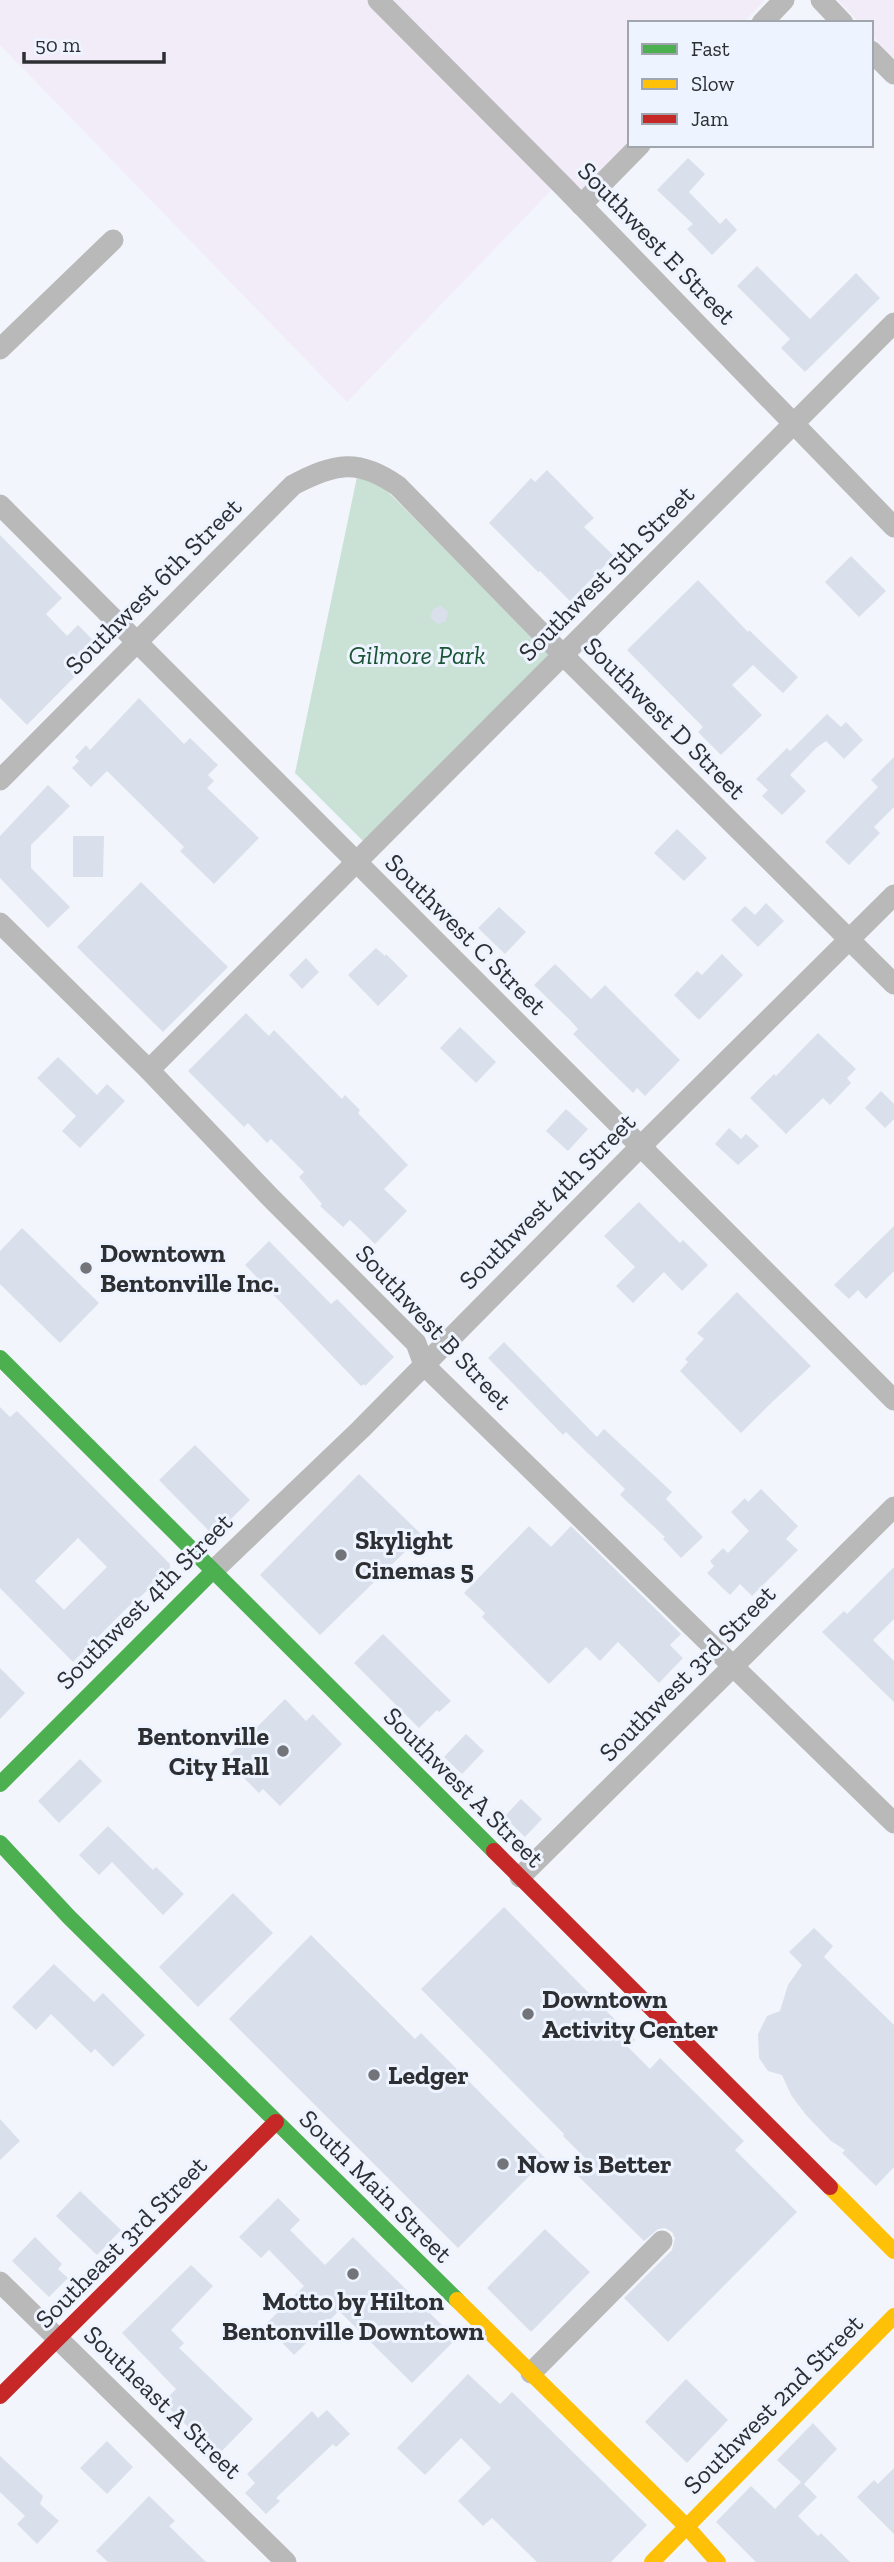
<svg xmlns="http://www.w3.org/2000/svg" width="894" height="2562" viewBox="0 0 894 2562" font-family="'Zilla Slab',serif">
  <rect width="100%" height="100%" fill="#f2f5fb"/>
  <g fill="#f2ecf9">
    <path d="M0,0H765L743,23H630V141L583,190L566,175L347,402L0,45Z"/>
    <path d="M838,0H894V58L871,34V23H860Z"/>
  </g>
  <path fill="#cae1d5" d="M357,477L378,482L552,655L364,842L295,773Z"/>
  <g fill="#d9e0eb" fill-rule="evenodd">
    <path d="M688,158L705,174L689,192L720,224L726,218L737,230L712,255L687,229L693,224L657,190Z"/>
    <path d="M757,266L810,319L856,273L880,298L805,372L781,348L790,339L737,286Z"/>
    <path d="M547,470L594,518L584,527L614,556L570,601L540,571L538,572L489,523L531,478L535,482Z"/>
    <path d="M0,535L62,598L46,614L67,636L78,625L102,649L27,725L0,698Z"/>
    <path d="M851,556L886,591L859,617L825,582Z"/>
    <path d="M698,580L748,632L749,630L798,677L783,693L753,665L732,685L762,715L721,755L698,732L703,727L627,650Z"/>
    <path d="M441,606L448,612L446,621L438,624L430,617L433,609Z"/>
    <path d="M139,698L184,744L190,738L218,765L208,775L214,781L207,788L259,838L214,884L180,851L184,847L107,771L91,787L72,768L79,761L75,757L86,745L90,750Z"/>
    <path d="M827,714L841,727L846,722L863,740L844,759L826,741L816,748L790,775L806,791L782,815L762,796L768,790L756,779L787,748L790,751Z"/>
    <path d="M894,757V807L874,827L880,833L849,865L825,842L878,787L871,780Z"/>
    <path d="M48,785L70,806L31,845V868L70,907L48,928L0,878V836Z"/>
    <path d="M677,829L707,858L684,881L654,853Z"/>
    <path d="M73,836H104L103,877H73Z"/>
    <path d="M141,882L228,967L163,1032L77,947Z"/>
    <path d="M766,903L784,921L758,947L731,920L745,906L755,915Z"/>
    <path d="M499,907L526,932L505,954L478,928Z"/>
    <path d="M376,948L385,956L386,954L408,976L378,1006L348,975Z"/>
    <path d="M722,954L743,975L699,1020L674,995L697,971L702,975Z"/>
    <path d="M306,958L319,972L302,989L289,975Z"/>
    <path d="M555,964L591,999L605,985L680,1060L645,1096L637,1088L633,1093L573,1034L578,1029L570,1020L534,985Z"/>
    <path d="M246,1013L269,1036L274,1030L342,1099L345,1095L360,1110L358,1113L408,1165L384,1189L407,1211L375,1244L350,1220L343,1227L320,1206L322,1204L299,1177L304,1172L271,1139L267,1143L248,1123L244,1127L188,1071Z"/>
    <path d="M460,1027L496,1062L476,1083L440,1048Z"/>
    <path d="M818,1033L856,1069L847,1078L851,1083L830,1105L823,1098L786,1134L750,1098L774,1074L776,1076Z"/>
    <path d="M58,1057L97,1095L107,1084L125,1101L80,1148L62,1131L76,1116L37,1078Z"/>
    <path d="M881,1091L894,1104V1119L885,1128L865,1108Z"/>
    <path d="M566,1109L588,1129L568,1151L546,1131Z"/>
    <path d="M729,1128L741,1139L746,1134L759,1146L738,1165L715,1144Z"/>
    <path d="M639,1202L680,1243L683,1240L708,1265L682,1291L664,1272L633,1303L616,1286L635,1267L604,1236Z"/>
    <path d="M894,1226V1271L866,1299L858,1290L849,1299L834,1285Z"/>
    <path d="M22,1228L99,1303L60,1343L0,1284V1251Z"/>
    <path d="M269,1241L331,1304L337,1299L394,1357L365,1386L364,1384L361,1386L245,1265Z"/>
    <path d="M737,1292L811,1366L769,1405L741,1433L680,1371L688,1362L685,1359L704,1339L697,1333Z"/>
    <path d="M504,1342L597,1437L604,1429L672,1492L666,1499L703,1537L681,1558L663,1539L665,1537L620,1495L625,1489L566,1432L563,1435L488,1358Z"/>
    <path d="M0,1407L10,1417L17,1411L170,1564V1570L150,1590L149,1589L128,1607L73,1662L0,1588ZM78,1538L107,1567L64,1610L35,1581Z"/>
    <path d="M195,1445L250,1500L214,1536L159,1480Z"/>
    <path d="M359,1474L422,1535L320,1635L260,1575Z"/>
    <path d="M761,1489L798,1526L786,1539L798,1550L752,1596L740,1584L730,1595L707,1573L714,1566L710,1561L723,1548L728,1553L749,1531L731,1512L745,1498L748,1502Z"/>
    <path d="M529,1526L551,1547L571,1526L681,1634L670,1645L683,1658L659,1683L618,1642L600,1661L586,1647L549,1684L482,1617L485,1613L464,1593Z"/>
    <path d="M894,1567V1619L873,1640L894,1661V1702L822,1632L844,1611L847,1614Z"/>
    <path d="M383,1634L451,1701L439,1712L437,1710L419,1728L354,1663Z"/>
    <path d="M0,1668L25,1693L0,1719Z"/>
    <path d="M285,1699L306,1721L313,1714L342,1744L280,1806L263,1789L259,1793L225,1759Z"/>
    <path d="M466,1734L484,1751L462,1774L444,1757Z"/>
    <path d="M80,1759L102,1781L59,1823L38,1801Z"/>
    <path d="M521,1799L542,1819L525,1837L504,1817Z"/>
    <path d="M108,1826L153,1870L156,1867L184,1894L163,1915L112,1862L99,1875L79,1855Z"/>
    <path d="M233,1893L273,1933L198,2007L159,1967Z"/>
    <path d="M504,1907L635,2040L628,2047L650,2069L660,2058L744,2141L735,2150L797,2212L668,2342L624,2298L672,2250L675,2238L672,2232L665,2228L658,2229L644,2241L573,2171L585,2158L563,2136L564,2134L421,1989Z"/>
    <path d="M814,1928L833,1946L824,1957L894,2025V2167L876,2186L842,2153L845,2150L831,2141L806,2115L791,2095L782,2075L768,2071L759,2058L758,2034L767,2016L780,2011L788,1985L802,1965L789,1952Z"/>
    <path d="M311,1935L415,2039L421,2033L546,2159L458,2248L229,2019Z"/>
    <path d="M54,1964L94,2002L103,1993L145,2035L113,2067L95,2049L91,2053L51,2014L36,2030L12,2007Z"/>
    <path d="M0,2119L20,2141L0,2160Z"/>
    <path d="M80,2191L121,2230L97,2255L56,2216Z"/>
    <path d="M278,2198L300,2220L290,2230L325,2265L353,2237L456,2339L412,2383L339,2311L294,2355L265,2325L304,2286L269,2250L261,2258L239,2237Z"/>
    <path d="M545,2229L590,2272L531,2332L487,2288Z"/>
    <path d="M35,2237L62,2264L58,2269L68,2278L49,2297L12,2261Z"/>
    <path d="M191,2265L213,2286L171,2330L184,2343L179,2348L253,2419L217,2456L163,2402L176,2389L122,2333Z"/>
    <path d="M468,2374L500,2404L512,2392L647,2525L611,2562H537L492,2518L483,2526L458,2501L491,2468L461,2438L425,2475L397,2448Z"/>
    <path d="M686,2379L728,2420L687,2463L645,2422Z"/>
    <path d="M327,2410L350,2434L336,2447L333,2444L276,2498L280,2501L266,2514L245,2493L255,2483L247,2474L312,2411L318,2418Z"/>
    <path d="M813,2423L837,2449L804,2484L817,2497L798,2516L818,2536L821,2533L850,2562H756L716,2522L751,2486L775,2509L801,2482L777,2460Z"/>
    <path d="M107,2441L133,2467L107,2494L80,2468Z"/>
    <path d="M0,2456L43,2496L40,2504L59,2521L37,2544L17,2524L25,2516L0,2492Z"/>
    <path d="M894,2468V2534L857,2497L874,2480L878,2484Z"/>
    <path d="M149,2496L175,2521L169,2526L206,2562H108L96,2551Z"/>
  </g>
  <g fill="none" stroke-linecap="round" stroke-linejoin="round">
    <g stroke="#b9b9ba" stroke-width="21">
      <path d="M378,0L564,187L894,527"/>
      <path d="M821,0L843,23"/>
      <path d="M762,23L784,0"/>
      <path d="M871,51L894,74"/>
      <path d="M581,205L640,145"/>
      <path d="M0,349L113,240"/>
      <path d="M0,505L894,1400"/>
      <path d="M0,780L293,485C335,463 358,458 398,486L563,655L894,984"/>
      <path d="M0,923L149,1070L271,1198L416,1343L424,1365L894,1823"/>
      <path d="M149,1070L894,323"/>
      <path d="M213,1571L361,1429L640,1147L894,895"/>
      <path d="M520,1877L894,1507"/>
      <path d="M0,2282L286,2562"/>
      <path d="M531,2373L662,2241"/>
    </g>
    <g stroke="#4caf50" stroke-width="16">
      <path d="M0,1358L494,1851"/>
      <path d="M0,1784L213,1571"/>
      <path d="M0,1843L69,1917L457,2300"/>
    </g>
    <g stroke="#ffc107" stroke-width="16">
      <path d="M830,2187L894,2251"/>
      <path d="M457,2300L687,2527L718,2562"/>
      <path d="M652,2562L894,2316"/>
    </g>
    <g stroke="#c62828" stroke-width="16">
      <path d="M494,1851L830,2187"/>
      <path d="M0,2396L276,2122"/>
    </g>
  </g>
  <g fill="#727479" stroke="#eef4ff" stroke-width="2.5">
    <circle cx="86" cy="1268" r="7"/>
    <circle cx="341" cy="1555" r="7"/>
    <circle cx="283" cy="1751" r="7"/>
    <circle cx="528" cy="2014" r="7"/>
    <circle cx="374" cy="2075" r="7"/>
    <circle cx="503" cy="2164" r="7"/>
    <circle cx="353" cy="2274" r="7"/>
  </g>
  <g text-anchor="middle" stroke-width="6" stroke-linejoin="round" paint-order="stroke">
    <g font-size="26" fill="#2d2f33" stroke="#eef4ff">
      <text transform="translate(657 243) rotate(46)" y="9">Southwest E Street</text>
      <text transform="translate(606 573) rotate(-45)" y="9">Southwest 5th Street</text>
      <text transform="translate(153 586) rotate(-45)" y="9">Southwest 6th Street</text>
      <text transform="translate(665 718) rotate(45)" y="9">Southwest D Street</text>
      <text transform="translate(466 934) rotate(45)" y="9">Southwest C Street</text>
      <text transform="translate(547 1201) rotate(-45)" y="9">Southwest 4th Street</text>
      <text transform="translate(434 1327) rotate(47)" y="9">Southwest B Street</text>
      <text transform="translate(144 1601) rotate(-45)" y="9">Southwest 4th Street</text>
      <text transform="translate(687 1673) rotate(-45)" y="9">Southwest 3rd Street</text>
      <text transform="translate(464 1787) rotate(45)" y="9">Southwest A Street</text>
      <text transform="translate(376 2186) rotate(45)" y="9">South Main Street</text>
      <text transform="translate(121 2242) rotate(-45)" y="9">Southeast 3rd Street</text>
      <text transform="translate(163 2402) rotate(44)" y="9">Southeast A Street</text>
      <text transform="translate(773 2404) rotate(-45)" y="9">Southwest 2nd Street</text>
    </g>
    <g font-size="26" font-style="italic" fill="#1b5434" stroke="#eef4ff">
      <text x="417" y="664">Gilmore Park</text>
    </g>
    <g font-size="26" font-weight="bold" fill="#2d2f33" stroke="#eef4ff" text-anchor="start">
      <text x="100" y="1262">Downtown<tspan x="100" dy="30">Bentonville Inc.</tspan></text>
      <text x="355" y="1549">Skylight<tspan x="355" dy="30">Cinemas 5</tspan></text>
      <text x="269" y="1745" text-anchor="end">Bentonville<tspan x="269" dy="30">City Hall</tspan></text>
      <text x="542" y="2008">Downtown<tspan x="542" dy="30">Activity Center</tspan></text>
      <text x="388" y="2084">Ledger</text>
      <text x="517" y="2173">Now is Better</text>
      <text x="353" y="2310" text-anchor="middle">Motto by Hilton<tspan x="353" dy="30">Bentonville Downtown</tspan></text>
    </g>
  </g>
  <rect x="628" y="21" width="245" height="126" fill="#eef4ff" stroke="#a1a5ad" stroke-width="2"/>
  <rect x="642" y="44" width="35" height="10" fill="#4caf50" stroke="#a1a5ad" stroke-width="2"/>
  <text x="691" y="56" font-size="21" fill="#2d2f33">Fast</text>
  <rect x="642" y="79" width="35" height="10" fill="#ffc107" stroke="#a1a5ad" stroke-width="2"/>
  <text x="691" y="91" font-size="21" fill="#2d2f33">Slow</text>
  <rect x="642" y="114" width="35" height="10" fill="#c62828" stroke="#a1a5ad" stroke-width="2"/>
  <text x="691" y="126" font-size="21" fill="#2d2f33">Jam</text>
  <path d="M24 52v10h140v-10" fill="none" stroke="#2d2f33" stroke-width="3.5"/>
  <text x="35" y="52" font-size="21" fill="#2d2f33" stroke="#eef4ff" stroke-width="5" paint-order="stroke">50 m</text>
</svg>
